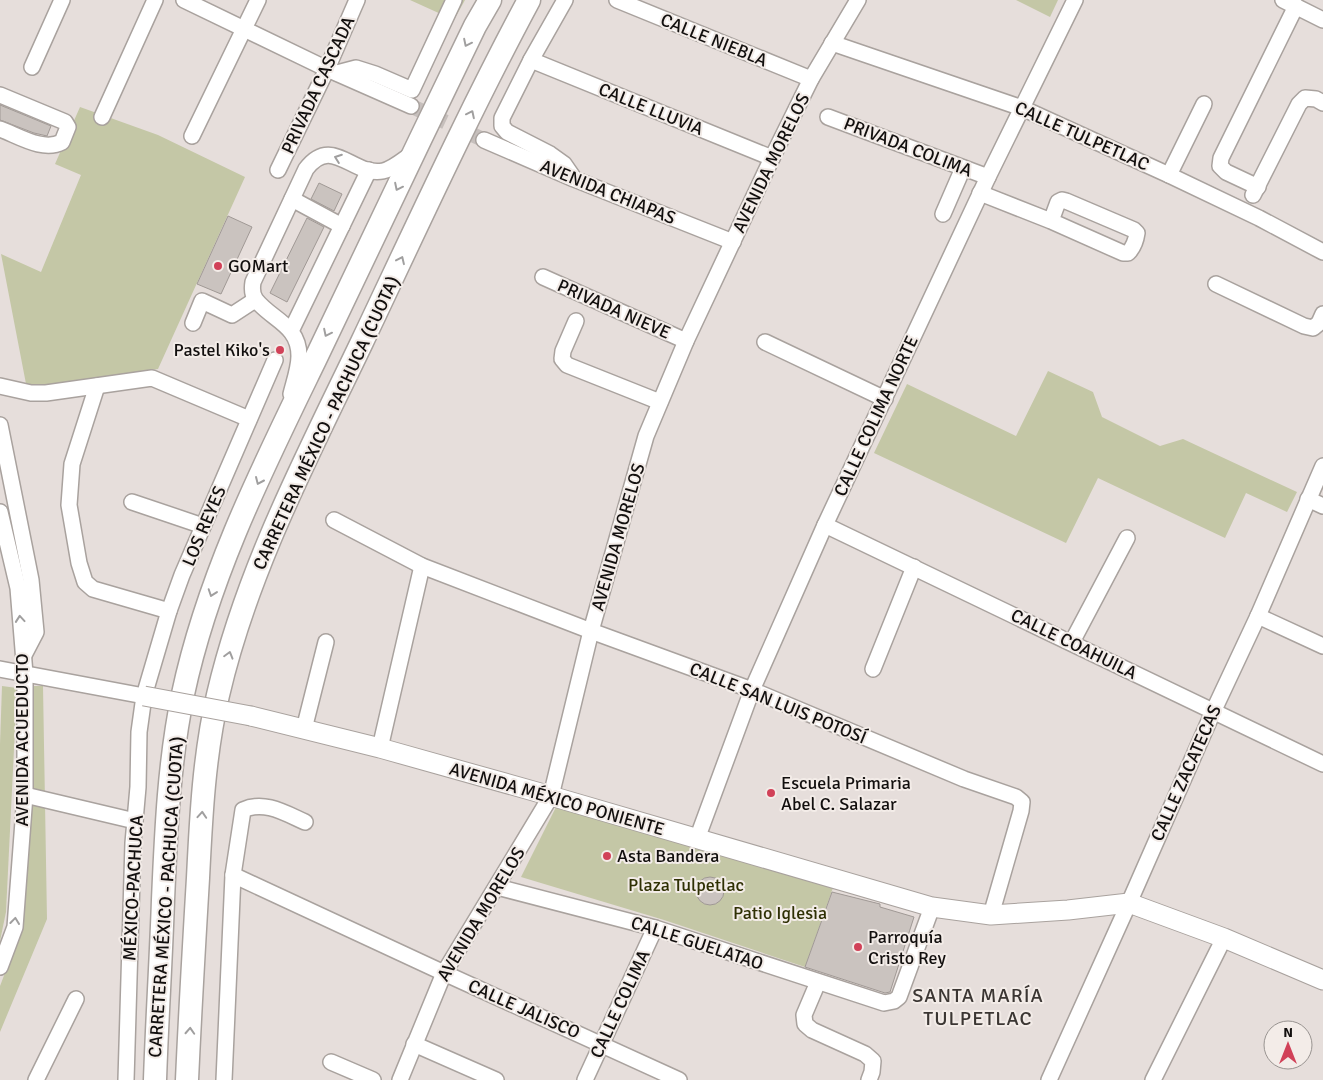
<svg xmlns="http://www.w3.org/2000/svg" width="1323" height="1080" viewBox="0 0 1323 1080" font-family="Signika,sans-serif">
  <rect width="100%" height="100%" fill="#e6dedb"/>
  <g fill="#c4c7a6">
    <path d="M410,0H465L454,20Z"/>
    <path d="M1016,0H1058L1050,17Z"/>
    <path d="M80,107L158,135L245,177L158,369L27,389L1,254L41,272L81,175L55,164Z"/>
    <path d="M1048,371L1093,392L1102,417L1160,446L1183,439L1297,492L1287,512L1246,493L1225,538L1098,478L1066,543L874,453L907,384L1016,436Z"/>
    <path d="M2,686L17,688L6,912L0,941V744Z"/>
    <path d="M30,686H43L47,919L0,1032V986L21,931Z"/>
    <path d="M557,805L834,885L805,967L664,920L521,877Z"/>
  </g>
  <g fill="#cac3bf" stroke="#a09995">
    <path d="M0,105L51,126L47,136L34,133L0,120Z"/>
    <path d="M319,183L342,194L334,211L311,199Z"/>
    <path d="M228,216L252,227L221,294L197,284Z"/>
    <path d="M307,218L324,227L287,302L270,293Z"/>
    <circle cx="710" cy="891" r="14"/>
    <path d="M832,892L880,904V907L914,917L890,992L885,993L805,967Z"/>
  </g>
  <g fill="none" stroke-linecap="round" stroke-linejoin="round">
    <path stroke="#c6bfbc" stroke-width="15" stroke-dasharray="15 8" stroke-linecap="butt" d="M411,106L484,140"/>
    <g stroke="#a9a29e" stroke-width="18">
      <g id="minor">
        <path d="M184,0L327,69L411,106"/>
        <path d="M565,0L531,60L502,118V126L507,132L550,154L564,164L573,177"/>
        <path d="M617,0L811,79"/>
        <path d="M1283,0L1323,20"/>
        <path d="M832,43L1022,108L1169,175L1259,218L1323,252"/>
        <path d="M531,60L772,158"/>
        <path d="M32,67L62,0"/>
        <path d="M337,73L356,68L375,74L412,90L454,0"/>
        <path d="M0,95L65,122L68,127L62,142C43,152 19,136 0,129"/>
        <path d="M102,117L155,0"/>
        <path d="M828,117L988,177"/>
        <path d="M192,136L258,0"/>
        <path d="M484,140L574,179L733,242"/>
        <path d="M278,170L327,69L357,0"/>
        <path d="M1169,175L1204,104"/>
        <path d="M1258,187L1226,172L1220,166L1221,158L1296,6"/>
        <path d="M980,193L1051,221L1123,253H1128C1133,248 1136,240 1137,233L1134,230L1066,201L1062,200L1058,202L1051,221"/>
        <path d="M1253,195L1299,104L1305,98L1316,99L1323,103"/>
        <path d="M292,199L342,226"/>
        <path d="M943,214L963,168"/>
        <path d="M543,277L686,341"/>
        <path d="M1216,284L1304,326L1313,328L1319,323L1323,314"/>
        <path d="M576,321L563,351L562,359L567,365L660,402"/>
        <path d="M193,323L202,301L232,315L255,300"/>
        <path d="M291,331L369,170"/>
        <path d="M765,342L885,399"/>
        <path d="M0,386L31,393H46L152,378L249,419"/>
        <path d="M97,386L72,464L69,505L79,563L85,582L93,589L169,611"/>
        <path d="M291,394C294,382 299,368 299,356C299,325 272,320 256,300C252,295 252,288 253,282L306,169C332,134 353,177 383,171C393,169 404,159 413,153"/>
        <path d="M0,425L31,580L36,632L24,655"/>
        <path d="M1308,499L1323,506"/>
        <path d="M132,502L203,526"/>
        <path d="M0,512L18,588L25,674V795L15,927L0,967"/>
        <path d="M334,520L422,566L591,631L752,690L964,779L1016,797L1022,802L1021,811L991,915"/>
        <path d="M825,525L1323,764"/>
        <path d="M1258,616L1323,646"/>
        <path d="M1072,642L1127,538"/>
        <path d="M0,669L144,696"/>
        <path d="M873,669L914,567"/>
        <path d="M304,729L326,642"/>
        <path d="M380,748L422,566"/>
        <path d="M25,795L135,821"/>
        <path d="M697,839L752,690L825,525L988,177L1075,0"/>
        <path d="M233,875L444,973L679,1080"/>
        <path d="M497,887L655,928L884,1003L894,1001L899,997L932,907"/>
        <path d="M818,982L804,1015L805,1024L812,1030L865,1054L873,1061L872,1072L869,1080"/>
        <path d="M414,1044L496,1080"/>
        <path d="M331,1062L373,1080"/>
        <path d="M36,1080L76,999"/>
        <path d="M126,1080L133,843L138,787L139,732L144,696L169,611L182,575L275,360"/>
        <path d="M224,1080L233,875L243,810C264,800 285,813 305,822"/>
        <path d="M400,1080L444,973L551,796L591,631L646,436L686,341L772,158L811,79L858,0"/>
        <path d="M585,1080L655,928"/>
        <path d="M1049,1080L1129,903L1213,712L1258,616L1323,466"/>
        <path d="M1153,1080L1224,938"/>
      </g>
    </g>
    <g stroke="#a9a29e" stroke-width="21">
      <path id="major" d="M251,716L380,748L551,796L932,907L991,915L1068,910L1129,903L1224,938L1323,980"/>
    </g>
    <g stroke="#a9a29e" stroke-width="25">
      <g id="highway">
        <path d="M155,1080C157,1020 161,960 163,900C166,831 169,761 183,694C208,576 263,467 315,360C368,249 421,137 475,26L490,0"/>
        <path d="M187,1080C190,1013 194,945 198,878C201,817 204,755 218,695C247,570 307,457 362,342C416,228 469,112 529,0"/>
      </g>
    </g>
    <use href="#minor" stroke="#fff" stroke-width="15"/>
    <use href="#major" stroke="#fff" stroke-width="19"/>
    <use href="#highway" stroke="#fff" stroke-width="22"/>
    <g stroke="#a9a29e" stroke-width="21" stroke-linecap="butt">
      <path id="major-bridge" d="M144,696L251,716"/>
    </g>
    <use href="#major-bridge" stroke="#fff" stroke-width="19"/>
  </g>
  <defs><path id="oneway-chevron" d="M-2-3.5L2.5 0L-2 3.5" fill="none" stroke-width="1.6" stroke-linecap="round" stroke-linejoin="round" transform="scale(1.25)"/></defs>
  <g stroke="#a09f9f">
    <use href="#oneway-chevron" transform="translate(467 43) rotate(116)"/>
    <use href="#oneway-chevron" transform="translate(471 114) rotate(-64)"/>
    <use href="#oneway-chevron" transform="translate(338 158) rotate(-160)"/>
    <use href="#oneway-chevron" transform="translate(398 187) rotate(116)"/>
    <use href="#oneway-chevron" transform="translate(401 260) rotate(-65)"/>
    <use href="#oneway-chevron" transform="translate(327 333) rotate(116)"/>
    <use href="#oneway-chevron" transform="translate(259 481) rotate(114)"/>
    <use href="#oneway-chevron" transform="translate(212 593) rotate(109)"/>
    <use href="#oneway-chevron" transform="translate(20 619) rotate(-95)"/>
    <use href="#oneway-chevron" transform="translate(229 655) rotate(-74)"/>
    <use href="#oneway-chevron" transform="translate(202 815) rotate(-86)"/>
    <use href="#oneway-chevron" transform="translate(15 921) rotate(-83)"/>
    <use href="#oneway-chevron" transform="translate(190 1031) rotate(-87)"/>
  </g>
  <g fill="#d14158" stroke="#f3ece8" stroke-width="2">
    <circle cx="218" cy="266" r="5"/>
    <circle cx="280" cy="350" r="5"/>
    <circle cx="771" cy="793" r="5"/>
    <circle cx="607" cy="856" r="5"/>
    <circle cx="858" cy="947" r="5"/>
  </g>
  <g text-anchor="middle" stroke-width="4" stroke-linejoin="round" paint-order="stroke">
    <g font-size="18" fill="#120f0e" stroke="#f3ece8">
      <text transform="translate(714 40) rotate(22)" y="6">CALLE NIEBLA</text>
      <text transform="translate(318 85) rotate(-65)" y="6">PRIVADA CASCADA</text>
      <text transform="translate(651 109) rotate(22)" y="6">CALLE LLUVIA</text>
      <text transform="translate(1082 136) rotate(24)" y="6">CALLE TULPETLAC</text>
      <text transform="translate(908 147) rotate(21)" y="6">PRIVADA COLIMA</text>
      <text transform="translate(771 163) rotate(-64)" y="6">AVENIDA MORELOS</text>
      <text transform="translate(608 192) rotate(22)" y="6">AVENIDA CHIAPAS</text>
      <text transform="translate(614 309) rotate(24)" y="6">PRIVADA NIEVE</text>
      <text transform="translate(876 416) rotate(-65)" y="6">CALLE COLIMA NORTE</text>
      <text transform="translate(326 423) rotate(-65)" y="6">CARRETERA MÉXICO - PACHUCA (CUOTA)</text>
      <text transform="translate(204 526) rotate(-67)" y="6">LOS REYES</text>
      <text transform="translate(618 537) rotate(-74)" y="6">AVENIDA MORELOS</text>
      <text transform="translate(1074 644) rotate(26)" y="6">CALLE COAHUILA</text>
      <text transform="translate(778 703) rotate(22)" y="6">CALLE SAN LUIS POTOSÍ</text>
      <text transform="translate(22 740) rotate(-90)" y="6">AVENIDA ACUEDUCTO</text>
      <text transform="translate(1186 773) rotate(-66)" y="6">CALLE ZACATECAS</text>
      <text transform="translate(557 799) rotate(16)" y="6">AVENIDA MÉXICO PONIENTE</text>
      <text transform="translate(133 888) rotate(-87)" y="6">MÉXICO-PACHUCA</text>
      <text transform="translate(166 897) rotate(-86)" y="6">CARRETERA MÉXICO - PACHUCA (CUOTA)</text>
      <text transform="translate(481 914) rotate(-59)" y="6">AVENIDA MORELOS</text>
      <text transform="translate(697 943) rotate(18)" y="6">CALLE GUELATAO</text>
      <text transform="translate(620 1004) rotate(-65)" y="6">CALLE COLIMA</text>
      <text transform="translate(524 1009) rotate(24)" y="6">CALLE JALISCO</text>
    </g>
    <g font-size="18" fill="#120f0e" stroke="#f3ece8" text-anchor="start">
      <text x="228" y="272">GOMart</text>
      <text x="270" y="356" text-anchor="end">Pastel Kiko's</text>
      <text x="781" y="789">Escuela Primaria<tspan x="781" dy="21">Abel C. Salazar</tspan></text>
      <text x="617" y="862">Asta Bandera</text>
      <text x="868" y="943">Parroquía<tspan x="868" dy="21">Cristo Rey</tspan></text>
    </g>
    <g font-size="18" fill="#2f3004" stroke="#f3ece8">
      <text x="686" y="891">Plaza Tulpetlac</text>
      <text x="780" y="919">Patio Iglesia</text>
    </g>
    <g font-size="20" letter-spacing="1" fill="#3b3633" stroke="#f3ece8">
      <text x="978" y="1002">SANTA MARÍA<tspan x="978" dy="23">TULPETLAC</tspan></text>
    </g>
  </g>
  <g transform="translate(1288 1045)"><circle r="24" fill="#f3ece8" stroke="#999491"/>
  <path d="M0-4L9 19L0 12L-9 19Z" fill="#d14158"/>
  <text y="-8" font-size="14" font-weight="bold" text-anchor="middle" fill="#120f0e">N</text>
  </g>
</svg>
